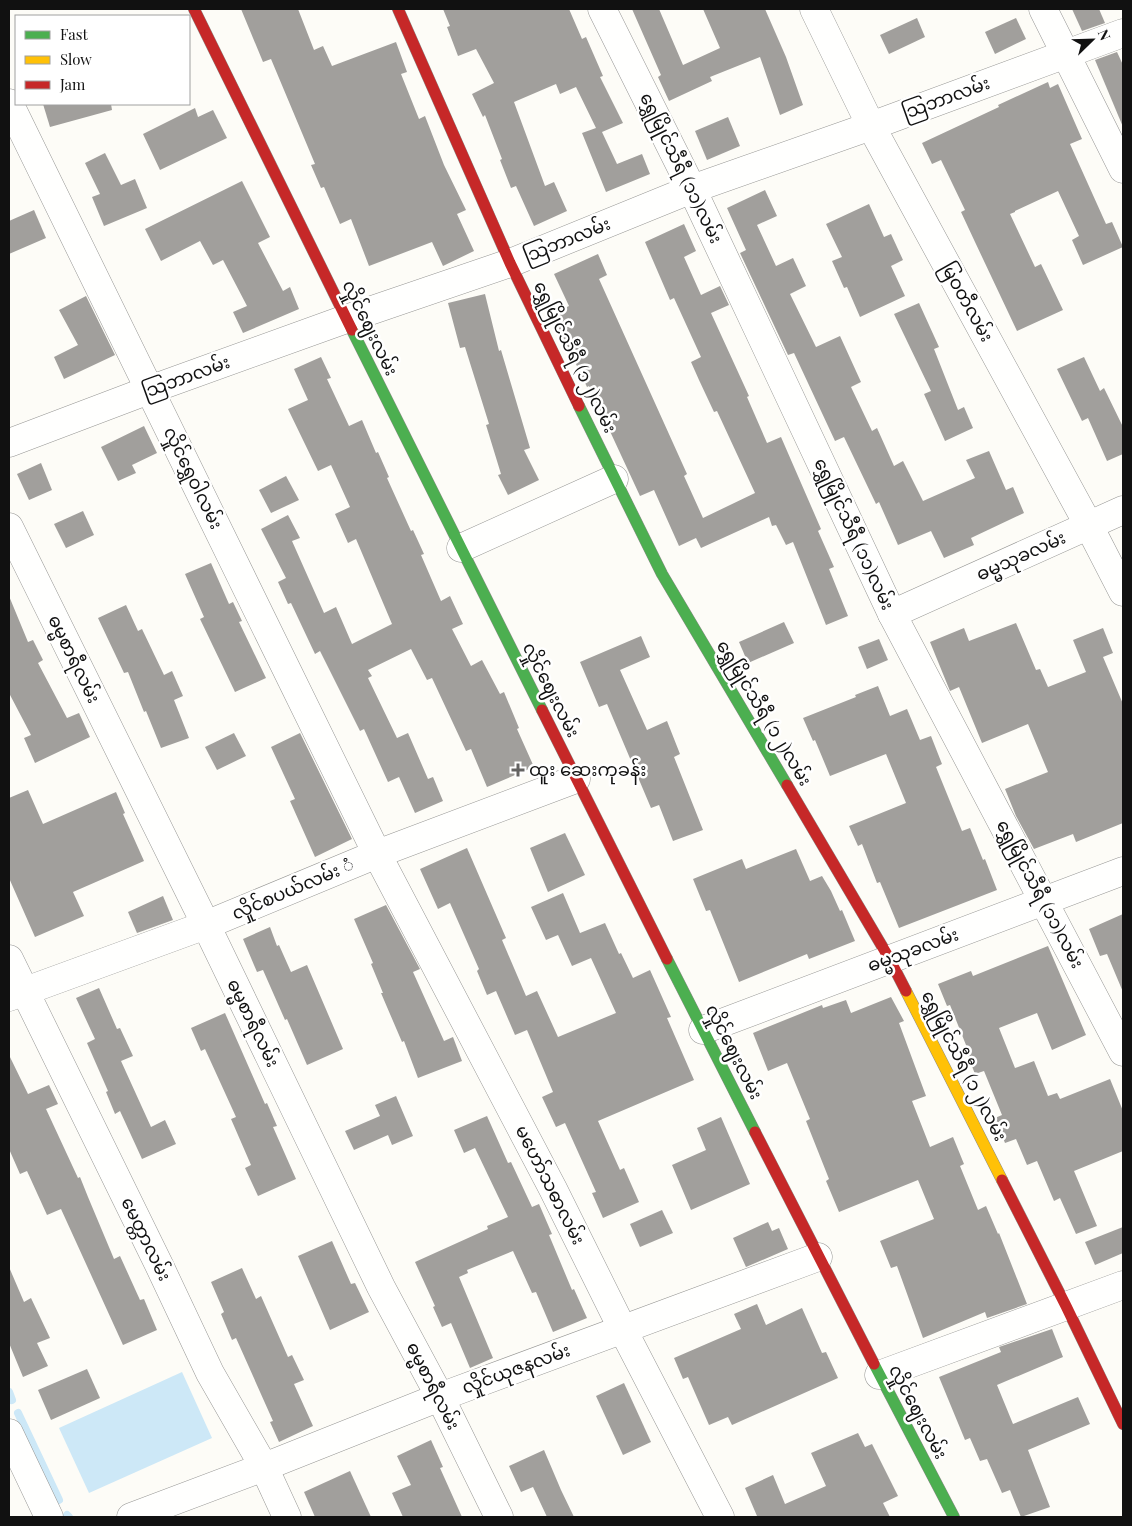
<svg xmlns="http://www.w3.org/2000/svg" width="1132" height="1526" viewBox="0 0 1132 1526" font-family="'Playfair Display','Noto Sans Myanmar',serif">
  <rect width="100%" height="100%" fill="#fdfcf7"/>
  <path fill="#cde8f7" d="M182,1372L212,1438L89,1493L59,1428Z"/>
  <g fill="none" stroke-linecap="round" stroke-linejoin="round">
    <g stroke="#cde8f7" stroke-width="8">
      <path d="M9,1392L12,1400"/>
      <path d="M18,1413L59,1500"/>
      <path d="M67,1515L69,1517"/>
    </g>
  </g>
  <g fill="#a19f9c">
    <path d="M241,9H298L314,50L323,46L332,66L396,42L407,72L401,74L419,119L425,116L444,165L466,210L457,214L474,251L443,266L432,242L369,266L351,219L340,224L324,187L321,188L311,165L315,164L271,59L263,62Z"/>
    <path d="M443,9H569L582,39L586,37L603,76L600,77L623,123L602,132L617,164L642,154L650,174L606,192L582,133L596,128L576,87L560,94L556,84L514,102L545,186L554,182L567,211L534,226L516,186L511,188L500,160L502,159L485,115L483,117L472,94L494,83L476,49L458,56L447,27L450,26Z"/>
    <path d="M632,9H659L683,65L720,48L703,9H765L786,57L803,105L780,115L760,57L710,77L712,81L669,101L658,77L661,75Z"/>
    <path d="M1072,9H1099L1105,23L1082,31Z"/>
    <path d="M917,18L925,37L889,54L880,35Z"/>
    <path d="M1016,18L1026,39L995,54L985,32Z"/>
    <path d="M1117,52L1123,65V127L1095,60Z"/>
    <path d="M1048,82L1050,88L1058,84L1082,139L1070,144L1106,224L1112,222L1123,247L1083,265L1072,240L1079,236L1058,191L1015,211V212L1010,214L1035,267L1041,264L1063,310L1017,331L975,242L961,212L965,210L941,160L932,164L922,143L999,107L998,105Z"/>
    <path d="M43,104H111L112,110L50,127Z"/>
    <path d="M195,108L198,117L213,110L227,138L160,170L143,134Z"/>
    <path d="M728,117L740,146L707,160L695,131Z"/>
    <path d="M105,153L121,185L135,179L147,208L104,226L92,197L100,194L85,163Z"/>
    <path d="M242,181L270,237L258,243L283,291L290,287L299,309L243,333L233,312L247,306L223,260L213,265L200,241L161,261L145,229Z"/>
    <path d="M765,190L777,216L757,225L776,266L793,258L806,286L790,294L816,347L840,336L861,382L851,387L872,431L877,428L894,466L903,461L923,501L975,478L966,460L989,451L1006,490L1013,487L1024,513L971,538L974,545L944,558L931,531L898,545L879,502L876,504L844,437L835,441L794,353L788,355L740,253L746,250L727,208Z"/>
    <path d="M869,204L884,237L891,234L903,260L891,266L905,296L860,317L847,287L844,288L832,261L842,257L826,224Z"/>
    <path d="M34,210L46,238L9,254V221Z"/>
    <path d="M684,224L696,251L684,257L701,295L720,286L729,305L711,313L749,396L747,397L767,443L781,437L821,529L818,531L834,567L829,569L848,616L826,625L793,542L786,545L776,525L772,526L769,517L701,548L696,538L679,546L654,490L640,496L589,386L587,387L552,314L569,306L554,274L598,254L607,275L599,279L687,474L684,476L703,518L755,493L717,411L714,412L699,380L691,362L701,357L674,298L670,300L645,242Z"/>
    <path d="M485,294L499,351L501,350L530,448L524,450L539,480L508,495L498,475L501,474L486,425L489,424L465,347L460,348L448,303Z"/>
    <path d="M86,296L115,355L64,379L54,357L78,345L59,310Z"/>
    <path d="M919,303L939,347L934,349L958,410L964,407L973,428L945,441L924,394L931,391L894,314Z"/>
    <path d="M321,357L331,378L327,379L349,426L362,420L376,453L378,452L389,477L387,478L411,531L413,530L424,554L421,555L441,601L450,596L463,624L452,629L471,666L482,660L500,694L504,692L519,728L517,729L534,767L487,787L471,749L466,751L432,678L427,680L411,649L368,670L372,676L368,678L397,738L408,733L428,779L433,777L443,801L415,813L399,777L388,782L364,729L360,731L320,651L315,654L291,603L288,604L278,582L286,578L261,529L288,515L300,538L292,541L324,613L336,607L352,644L392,624L356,539L348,543L335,514L350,507L331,465L318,471L288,409L308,400L294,369Z"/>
    <path d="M1084,357L1100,391L1104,388L1123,427V454L1107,461L1088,418L1082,421L1057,369Z"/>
    <path d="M144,426L157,453L132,465L136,473L118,481L101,447Z"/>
    <path d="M41,463L52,490L29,500L17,474Z"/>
    <path d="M286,476L299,500L271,513L259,490Z"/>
    <path d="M83,511L94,535L66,548L54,524Z"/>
    <path d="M211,563L229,604L233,602L242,621L239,622L266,678L235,692L200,619L204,617L185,574Z"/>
    <path d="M9,596L28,642L33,640L43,660L38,663L67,718L79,713L90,737L35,763L24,738L31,735L9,693Z"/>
    <path d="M126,605L138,631L142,629L164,675L172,671L183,696L174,700L189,738L161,748L146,711L144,712L128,672L124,673L98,618Z"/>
    <path d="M784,622L794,643L748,663L739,642Z"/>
    <path d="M1016,623L1036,670L1040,669L1048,687L1086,672L1073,640L1103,628L1113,653L1103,657L1123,704V823L1076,842L1073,834L1034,849L1016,816L1005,789L1048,772L1028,724L982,743L959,687L950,691L930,642L964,628L969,641Z"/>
    <path d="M641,636L650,657L620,670L647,730L667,721L680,754L674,757L703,830L673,841L659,805L651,808L607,704L599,707L580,662Z"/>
    <path d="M879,639L888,660L867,669L858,647Z"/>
    <path d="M878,686L890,716L907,709L920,740L931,736L942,764L936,767L962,831L970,828L983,860L985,859L997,890L899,928L880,882L877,883L862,844L858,846L849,826L906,803L886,754L830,776L815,740L813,741L803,718L856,697L855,695Z"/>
    <path d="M234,733L246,756L217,770L205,747Z"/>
    <path d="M300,733L352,839L315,857L290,801L295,799L271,747Z"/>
    <path d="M28,790L43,824L116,792L125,813L123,814L144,861L73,892L84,916L35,937L9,878V798Z"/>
    <path d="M565,833L585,875L548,892L530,848Z"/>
    <path d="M467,848L506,938L502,940L526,996L537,991L558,1037L616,1013L591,958L572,966L558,935L546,940L531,907L563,893L580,933L605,923L619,954L621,953L633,978L650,970L671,1017L667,1018L694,1080L598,1121L620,1170L624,1168L639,1202L603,1218L592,1193L596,1192L565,1123L556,1127L542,1097L553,1092L527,1030L515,1035L496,991L487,995L477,971L479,969L450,903L438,909L420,869Z"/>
    <path d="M796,849L810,881L822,876L831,891L840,911L842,910L855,941L809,959L807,954L739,982L710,910L706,911L693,879L742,859L746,869Z"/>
    <path d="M163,896L173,920L137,933L128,912Z"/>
    <path d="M386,905L420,969L413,972L444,1041L453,1037L462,1061L418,1078L404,1041L402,1042L381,993H383L371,964L373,963L354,919Z"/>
    <path d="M1123,914V992L1107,954L1100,956L1089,929Z"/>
    <path d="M270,927L277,946L279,945L291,972L307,965L343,1049L307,1065L287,1019L285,1020L263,970L257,972L243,939Z"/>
    <path d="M1048,946L1086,1035L1052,1050L1037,1013L999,1028L1015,1068L1034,1061L1048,1096L1057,1093L1060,1099L1110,1079L1123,1111V1151L1074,1171L1097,1226L1076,1234L1060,1198L1054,1201L1037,1161L1027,1165L1016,1139L1005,1143L995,1118L1002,1115L984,1071L975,1074L966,1051L968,1050L950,1005L947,1006L938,984L971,971L973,976Z"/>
    <path d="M99,988L117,1029L120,1028L133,1056L121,1061L151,1127L165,1120L176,1144L142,1159L120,1111L115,1114L106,1092L108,1091L87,1043L95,1039L76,998Z"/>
    <path d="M891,997L904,1021L899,1023L926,1096L912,1101L930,1147L953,1137L964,1164L960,1166L978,1210L986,1206L998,1234L999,1233L1027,1304L987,1318L985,1312L923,1338L897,1266L891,1268L880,1241L934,1219L918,1180L839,1212L826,1181L829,1179L806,1121L810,1119L787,1063L768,1071L753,1033L822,1005L823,1008L846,1000L851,1013Z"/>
    <path d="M225,1013L265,1104L267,1103L277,1126L273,1127L296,1179L258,1196L245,1168L251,1165L231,1119L236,1117L205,1049L201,1051L191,1028Z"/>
    <path d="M9,1055L28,1094L49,1085L58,1104L46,1109L78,1178L80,1177L88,1197L114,1259L120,1256L140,1300L144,1299L157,1330L123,1345L61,1209L47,1215L27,1171L20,1174L9,1149Z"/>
    <path d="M396,1096L413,1136L392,1145L388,1135L354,1150L345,1131L380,1116L375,1105Z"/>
    <path d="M487,1116L508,1163L511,1162L532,1207L539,1204L552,1234L549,1235L572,1290L574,1289L587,1318L553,1332L536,1292L532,1293L513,1251L467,1270L468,1273L459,1277L493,1358L470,1368L451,1323L442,1327L433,1307L435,1306L415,1262L488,1229L487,1226L508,1217L475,1148L464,1153L454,1130Z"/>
    <path d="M721,1117L750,1184L691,1210L672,1165L706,1150L697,1128Z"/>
    <path d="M662,1210L673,1233L640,1247L630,1224Z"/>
    <path d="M768,1222L772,1231L779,1228L788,1249L746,1267L733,1238Z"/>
    <path d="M1123,1227V1253L1095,1265L1085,1242Z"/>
    <path d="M332,1241L351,1284L355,1283L369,1312L330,1330L298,1256Z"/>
    <path d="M9,1267L24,1302L31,1298L50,1338L37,1343L48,1366L23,1377L9,1343Z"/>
    <path d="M242,1268L256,1299L261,1296L288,1357L292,1355L304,1380L294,1384L313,1426L279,1442L270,1422L273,1421L236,1338L232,1340L221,1314L224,1312L211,1282Z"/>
    <path d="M757,1304L766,1325L802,1308L822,1353L826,1352L838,1378L732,1425L728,1417L709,1425L688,1377L683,1379L674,1358L741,1329L734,1314Z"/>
    <path d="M1052,1329L1063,1357L997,1385L1013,1424L1078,1397L1090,1424L1028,1450L1050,1507L1021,1517L1010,1490L1002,1493L987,1459L980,1461L970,1438L965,1440L939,1377L1001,1352L999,1347Z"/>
    <path d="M87,1369L100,1398L51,1420L38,1390Z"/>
    <path d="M624,1383L651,1442L623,1455L596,1396Z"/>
    <path d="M858,1433L865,1447L872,1444L898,1496L883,1503L890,1517H754L757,1516L745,1488L773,1475L785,1504L826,1486L811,1453Z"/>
    <path d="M431,1440L443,1467L440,1468L462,1517H403L392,1493L411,1485L397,1456Z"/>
    <path d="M544,1450L561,1490L574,1517H547L533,1487L521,1492L509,1466Z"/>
    <path d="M350,1471L371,1517H315L304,1492Z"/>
  </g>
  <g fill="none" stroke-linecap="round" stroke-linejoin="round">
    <g stroke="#979795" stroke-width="29">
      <g id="street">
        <path d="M602,9L692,189L892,614L1123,1052"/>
        <path d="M814,9L871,126L1089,526L1123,592"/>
        <path d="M1043,9L1123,169"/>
        <path d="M9,103L377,854L553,1189L623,1330L720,1517"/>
        <path d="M9,443L149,390L346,319L510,263L692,189L871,126L1123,33"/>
        <path d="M9,527L206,925L381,1287L440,1397L499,1517"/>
        <path d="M461,548L614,479"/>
        <path d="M892,614L1123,510"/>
        <path d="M9,959L160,1267L210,1373L264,1467L287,1517"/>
        <path d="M9,997L206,925L377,854L576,779"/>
        <path d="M703,1030L1123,871"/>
        <path d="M879,1375L1123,1285"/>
        <path d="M9,1433L49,1517"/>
        <path d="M131,1517L264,1467L440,1397L818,1257"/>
      </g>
    </g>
    <g stroke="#8e8d8b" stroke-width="12">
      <g id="fast">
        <path d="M352,330L542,710"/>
        <path d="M579,406L662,574L787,785"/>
        <path d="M667,959L755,1132"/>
        <path d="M874,1364L954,1517"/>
      </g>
    </g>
    <g stroke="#8e8d8b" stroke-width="12">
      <path id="slow" d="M906,991L1002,1180"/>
    </g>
    <g stroke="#8e8d8b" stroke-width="12">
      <g id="jam">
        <path d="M194,9L352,330"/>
        <path d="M398,9L510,263L579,406"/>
        <path d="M542,710L667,959"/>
        <path d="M787,785L889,958L906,991"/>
        <path d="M755,1132L874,1364"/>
        <path d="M1002,1180L1066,1306L1123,1424"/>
      </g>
    </g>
    <use href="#street" stroke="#fffffe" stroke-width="28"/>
    <use href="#fast" stroke="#4caf50" stroke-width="11"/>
    <use href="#slow" stroke="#ffc107" stroke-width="11"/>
    <use href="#jam" stroke="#c62828" stroke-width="11"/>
  </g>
  <path fill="#646362" stroke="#fff" stroke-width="2" d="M515.5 762.5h5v5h5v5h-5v5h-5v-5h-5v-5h5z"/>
  <g text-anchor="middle" stroke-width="5" stroke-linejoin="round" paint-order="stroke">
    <g font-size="18" fill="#111" stroke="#fff">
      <text transform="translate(946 98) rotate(-20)" y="6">သြဘာလမ်း</text>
      <text transform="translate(681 168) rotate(64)" y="6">ရွှေမြိုင်သီရီ (၁၁)လမ်း</text>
      <text transform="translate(567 240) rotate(-22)" y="6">သြဘာလမ်း</text>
      <text transform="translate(967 302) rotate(61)" y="6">မြဝတီလမ်း</text>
      <text transform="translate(370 328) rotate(64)" y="6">လှိုင်ဈေးလမ်း</text>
      <text transform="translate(575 357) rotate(64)" y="6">ရွှေမြိုင်သီရီ (၁၂)လမ်း</text>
      <text transform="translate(186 377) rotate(-20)" y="6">သြဘာလမ်း</text>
      <text transform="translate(193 478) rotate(64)" y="6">လှိုင်ရွှေဝါလမ်း</text>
      <text transform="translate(854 534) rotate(65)" y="6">ရွှေမြိုင်သီရီ (၁၁)လမ်း</text>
      <text transform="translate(1021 556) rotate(-24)" y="6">ဓမ္မသုခလမ်း</text>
      <text transform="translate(74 659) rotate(64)" y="6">ဓမ္မစာရီလမ်း</text>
      <text transform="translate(551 690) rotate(63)" y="6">လှိုင်ဈေးလမ်း</text>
      <text transform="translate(764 713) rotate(59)" y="6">ရွှေမြိုင်သီရီ (၁၂)လမ်း</text>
      <text transform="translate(293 889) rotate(-23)" y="6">လှိုင်စပယ်လမ်း ံ</text>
      <text transform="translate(1040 894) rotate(62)" y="6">ရွှေမြိုင်သီရီ (၁၁)လမ်း</text>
      <text transform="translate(913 950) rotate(-20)" y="6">ဓမ္မသုခလမ်း</text>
      <text transform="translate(253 1023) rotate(64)" y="6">ဓမ္မစာရီလမ်း</text>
      <text transform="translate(734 1052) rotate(63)" y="6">လှိုင်ဈေးလမ်း</text>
      <text transform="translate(964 1066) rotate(63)" y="6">ရွှေမြိုင်သီရီ (၁၂)လမ်း</text>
      <text transform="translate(550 1185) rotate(63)" y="6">မဟော်သဓာလမ်း</text>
      <text transform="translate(146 1239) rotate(64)" y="6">မေတ္တာလမ်း</text>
      <text transform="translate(516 1369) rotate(-20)" y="6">လှိုင်ယုဇနလမ်း</text>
      <text transform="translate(433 1386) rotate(63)" y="6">ဓမ္မစာရီလမ်း</text>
      <text transform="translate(918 1412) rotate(62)" y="6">လှိုင်ဈေးလမ်း</text>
    </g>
    <g font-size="18" fill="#111" stroke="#fff" text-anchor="start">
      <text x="529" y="776">ထူး ဆေးကုခန်း</text>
    </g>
  </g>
  <rect width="1132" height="1526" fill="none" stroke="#111111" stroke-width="20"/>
  <rect x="15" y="15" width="175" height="90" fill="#ffffff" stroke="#a0a0a0"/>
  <rect x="25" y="31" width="25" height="8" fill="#4caf50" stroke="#a0a0a0"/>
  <text x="60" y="40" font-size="15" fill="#111111">Fast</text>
  <rect x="25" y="56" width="25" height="8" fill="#ffc107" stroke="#a0a0a0"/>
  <text x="60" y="65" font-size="15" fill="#111111">Slow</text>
  <rect x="25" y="81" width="25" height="8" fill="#c62828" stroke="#a0a0a0"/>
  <text x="60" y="90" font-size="15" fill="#111111">Jam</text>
  <g transform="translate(1092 40) rotate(67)" stroke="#ffffff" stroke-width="4" paint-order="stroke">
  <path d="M0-4L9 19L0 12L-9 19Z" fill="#111111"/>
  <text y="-8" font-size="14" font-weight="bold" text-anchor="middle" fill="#111111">N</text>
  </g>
</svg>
